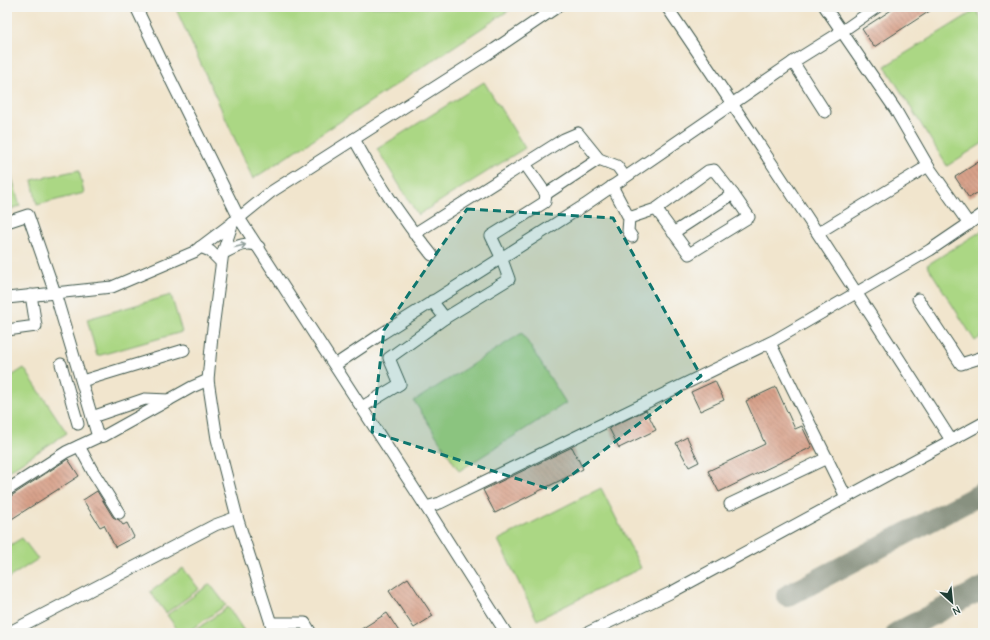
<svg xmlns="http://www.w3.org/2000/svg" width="990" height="640" viewBox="0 0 990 640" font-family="'Comic Neue',sans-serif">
  <defs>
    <pattern id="building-back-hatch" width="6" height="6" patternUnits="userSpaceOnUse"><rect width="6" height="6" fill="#d8a18a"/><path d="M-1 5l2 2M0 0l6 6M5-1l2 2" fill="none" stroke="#af8472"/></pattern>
  </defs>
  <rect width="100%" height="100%" fill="#f6f6f2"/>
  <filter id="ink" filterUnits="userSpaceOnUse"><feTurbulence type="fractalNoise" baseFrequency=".025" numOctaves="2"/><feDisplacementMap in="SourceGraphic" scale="8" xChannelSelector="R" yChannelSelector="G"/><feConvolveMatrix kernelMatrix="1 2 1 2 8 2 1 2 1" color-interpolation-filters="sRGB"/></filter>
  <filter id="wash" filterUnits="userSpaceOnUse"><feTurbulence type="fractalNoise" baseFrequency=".012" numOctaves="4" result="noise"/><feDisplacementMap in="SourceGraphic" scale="16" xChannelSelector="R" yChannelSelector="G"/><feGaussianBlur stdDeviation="0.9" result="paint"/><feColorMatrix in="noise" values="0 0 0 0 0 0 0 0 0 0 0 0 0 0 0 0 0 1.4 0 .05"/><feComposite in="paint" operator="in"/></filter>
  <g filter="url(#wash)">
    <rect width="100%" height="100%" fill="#f1e5cd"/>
    <g fill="#abd784" stroke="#658a5c">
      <path d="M175,7H514L253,179Z"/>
      <path d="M976,10L983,21V143L947,166L885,66Z"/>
      <path d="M484,82L525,148L418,215L377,149Z"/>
      <path d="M7,160L20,206L7,210Z"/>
      <path d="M79,170L84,193L37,205L32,180Z"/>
      <path d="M983,230V335L975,341L927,265Z"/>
      <path d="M171,295L182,332L97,356L87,319Z"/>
      <path d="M522,333L566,403L459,471L414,401Z"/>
      <path d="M24,368L67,433L7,472V379Z"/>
      <path d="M601,488L641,568L537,620L498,540Z"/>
      <path d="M22,538L38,559L7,579V547Z"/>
      <path d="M183,568L199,589L166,613L150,592Z"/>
      <path d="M210,584L226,605L186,633H180L167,615Z"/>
      <path d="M228,607L244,631L241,633H191Z"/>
    </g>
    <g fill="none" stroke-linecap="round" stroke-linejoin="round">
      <g stroke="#889180" stroke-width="22">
        <path d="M787,596L983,493"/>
        <path d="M897,633L983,588"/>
      </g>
    </g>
    <g id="blocks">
      <g fill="url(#building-back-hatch)">
        <path d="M896,7H936L874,47L862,29Z"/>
        <path d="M983,159V189L969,198L955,177Z"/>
        <path d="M715,381L724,400L700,411L691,392Z"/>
        <path d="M776,387L795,429L802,426L812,447L719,492L708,471L765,444L746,401Z"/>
        <path d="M646,410L656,430L619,448L609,428Z"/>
        <path d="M687,437L699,462L689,467L676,443Z"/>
        <path d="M572,447L583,469L495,513L483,490Z"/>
        <path d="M68,459L79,476L7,522V497L11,496Z"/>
        <path d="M97,491L113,517L119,520L123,525L127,523L134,537L115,547L104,525L100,527L83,500Z"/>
        <path d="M408,578L433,616L414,628L389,591Z"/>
        <path d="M387,613L400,633H355Z"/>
      </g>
    </g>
  </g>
  <g filter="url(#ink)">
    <use href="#blocks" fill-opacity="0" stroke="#3e564b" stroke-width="1"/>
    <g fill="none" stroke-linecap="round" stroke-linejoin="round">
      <g stroke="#3e564b" stroke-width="13">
        <g id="minor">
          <path d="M136,7L164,66L239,218L271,192L495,49L557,7"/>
          <path d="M667,7C764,150 858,294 951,440"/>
          <path d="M825,7L895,109L928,166"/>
          <path d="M793,62L825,112"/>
          <path d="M354,139C376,180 402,219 432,255"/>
          <path d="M525,164L546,194L599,159"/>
          <path d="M612,186L629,218L628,231L632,237"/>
          <path d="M656,209L708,171L714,170L733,194"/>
          <path d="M629,218L656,209L689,254L749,217L733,194L673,233"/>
          <path d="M7,222L28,215L55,293L98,437"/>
          <path d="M233,222L223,252L212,336L208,380L217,439L237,517L274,633"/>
          <path d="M818,233L928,166L969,224"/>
          <path d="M414,234L564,139L578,133L599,159L617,166L625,177"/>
          <path d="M200,247L210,251L221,262"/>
          <path d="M222,254C232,249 247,239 259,247"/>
          <path d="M7,298L112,287L194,252L239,218L426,507L440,503L775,340L930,250L983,214"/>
          <path d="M918,299L961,364L983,357"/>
          <path d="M432,301L445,318L509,279L501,257L491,236L545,202L546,194"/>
          <path d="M7,330L36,326L31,295"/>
          <path d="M770,343L846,497"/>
          <path d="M61,364L78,424"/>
          <path d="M335,365L383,333L585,205L793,62L841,32L877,7"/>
          <path d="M82,381L184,350"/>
          <path d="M362,407L400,384L389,358L445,318"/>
          <path d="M92,417L145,399L169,400"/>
          <path d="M79,446L92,470L119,513"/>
          <path d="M7,490L66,452L98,437L104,436L192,387L208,380"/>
          <path d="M730,504L827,458"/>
          <path d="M426,507L506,633"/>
          <path d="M271,623H305L311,633"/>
          <path d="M8,633L215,525L237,517"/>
          <path d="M587,633L672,592L983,423"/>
        </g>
      </g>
      <use href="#minor" stroke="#fff" stroke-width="11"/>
    </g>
    <defs><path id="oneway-shaft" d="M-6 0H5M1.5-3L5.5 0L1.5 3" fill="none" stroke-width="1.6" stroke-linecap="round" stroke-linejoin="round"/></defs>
    <use stroke="#8f9e9a" href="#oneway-shaft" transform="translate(240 246) rotate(-14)"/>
  </g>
  <path fill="#0f766e" fill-opacity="0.2" stroke="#0f766e" stroke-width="3" stroke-dasharray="8 5" stroke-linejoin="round" d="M467,209L613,218L701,376L552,490L372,432L384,330Z"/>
  <rect width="990" height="640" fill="none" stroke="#f6f6f2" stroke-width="24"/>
  <g transform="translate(952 602) rotate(153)" stroke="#f6f6f2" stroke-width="3" paint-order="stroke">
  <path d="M0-3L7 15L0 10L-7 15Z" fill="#1f3d34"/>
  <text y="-6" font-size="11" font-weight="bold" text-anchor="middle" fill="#1f3d34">N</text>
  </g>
</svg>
